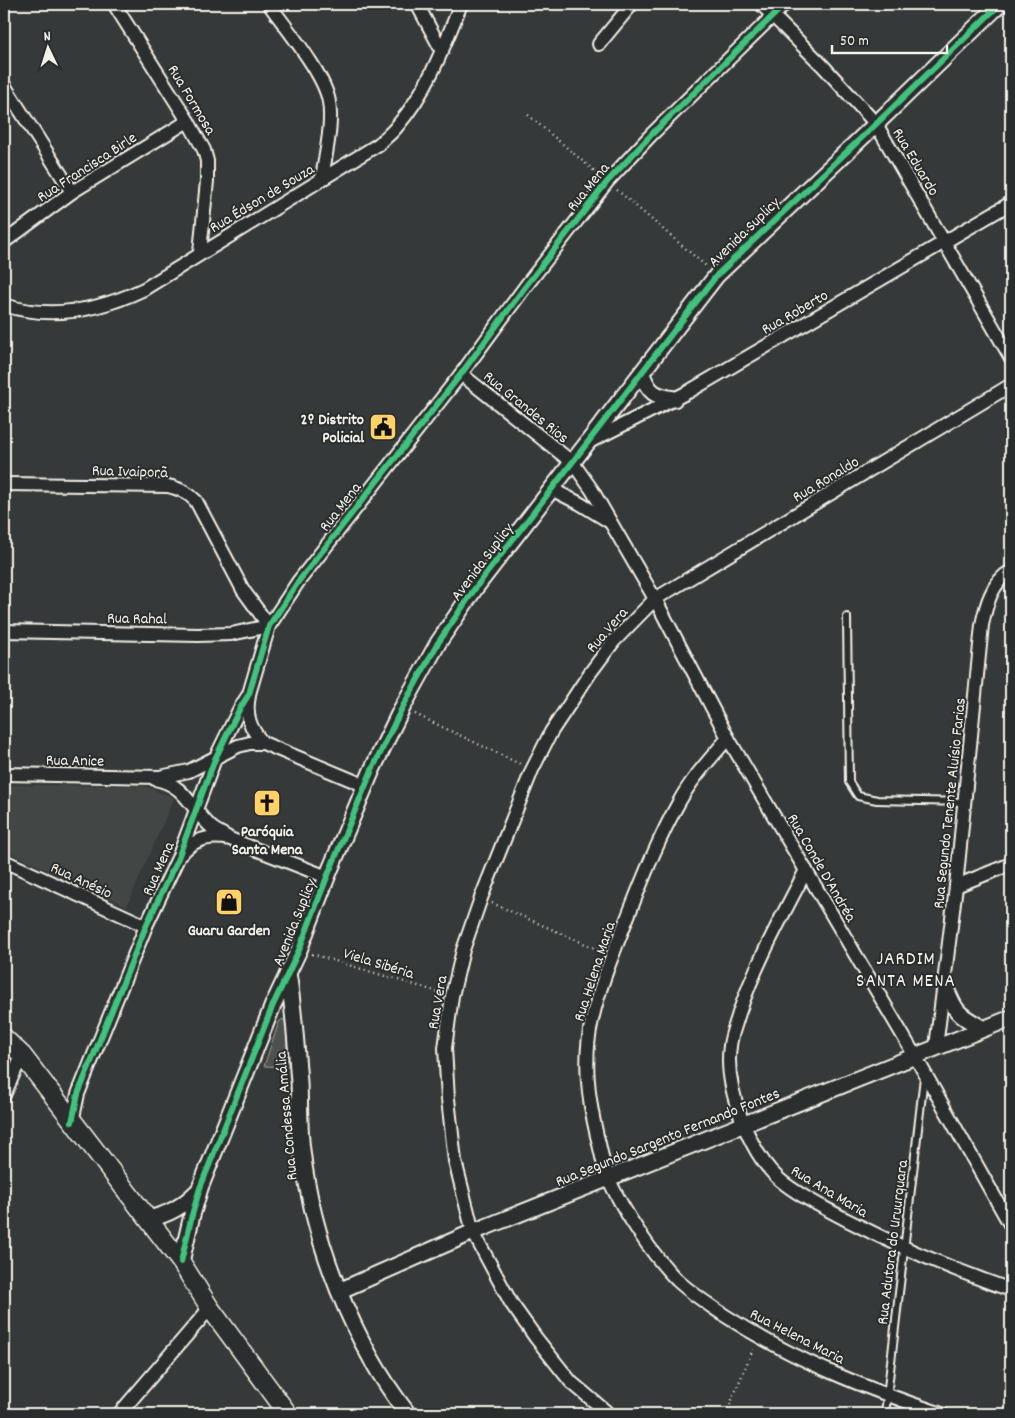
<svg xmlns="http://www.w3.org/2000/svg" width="1015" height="1418" viewBox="0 0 1015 1418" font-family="Dekko,sans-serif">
  <rect width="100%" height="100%" fill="#363939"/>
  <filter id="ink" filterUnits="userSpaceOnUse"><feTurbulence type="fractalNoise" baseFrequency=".02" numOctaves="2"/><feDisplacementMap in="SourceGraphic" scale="10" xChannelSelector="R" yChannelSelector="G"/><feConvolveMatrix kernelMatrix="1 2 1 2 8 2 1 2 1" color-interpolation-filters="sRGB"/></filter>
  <g filter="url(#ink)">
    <path fill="#434645" d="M4,785L144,786L174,798L127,906L4,850Z"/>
    <path fill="#4e514f" stroke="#a1a19c" d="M283,1019L286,1023L288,1067L264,1066L279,1022Z"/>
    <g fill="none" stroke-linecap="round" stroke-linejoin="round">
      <g stroke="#f4f1e8" stroke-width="10">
        <g id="service">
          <path d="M847,617L849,782L858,796L877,800L965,802"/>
          <path d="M885,1414L924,1077"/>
        </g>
      </g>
      <g stroke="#f4f1e8" stroke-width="16">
        <g id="minor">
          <path d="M114,4L188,121L204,150L207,161V181L200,252"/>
          <path d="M269,4C286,28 325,75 329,102C333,125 325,156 322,179"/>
          <path d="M417,4L442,51"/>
          <path d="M761,4L823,66L876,124L1011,358"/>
          <path d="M599,44L632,4"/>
          <path d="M4,85L72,192"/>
          <path d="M4,242L72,192L188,121"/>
          <path d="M4,305C51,320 100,310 144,289L379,144C385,138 393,132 398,125C428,90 444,46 461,4"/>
          <path d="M461,374L573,463L592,490L655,599L728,738L915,1056L1011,1226"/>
          <path d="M591,441L688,392L1011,203"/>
          <path d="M4,484L168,486C180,489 187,492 196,501L243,590L269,626"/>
          <path d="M553,490L579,503L610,522"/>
          <path d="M4,631L198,635L231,634L269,626"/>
          <path d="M249,696C245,715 250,729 263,743"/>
          <path d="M728,738C711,758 692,778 679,802C657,841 641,884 624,926C612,956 599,988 592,1020C583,1059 588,1098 597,1136C601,1150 603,1167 609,1180C624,1212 652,1255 677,1280C692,1294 708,1304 724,1315C791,1359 867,1389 942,1414"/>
          <path d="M4,774L160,777L189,771L238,746L250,743H263L366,786"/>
          <path d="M155,779C185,785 189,805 208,824C213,830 221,833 227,837"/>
          <path d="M181,854C194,838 211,835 230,839L327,877"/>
          <path d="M4,861L146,926"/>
          <path d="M806,870C782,917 756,963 739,1013C736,1024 731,1035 730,1046C724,1086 749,1153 780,1180C799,1196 823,1207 845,1219C899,1247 954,1270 1011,1290"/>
          <path d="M956,886L1011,864"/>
          <path d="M936,1047L956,886L982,625C986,605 992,582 1011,571"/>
          <path d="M4,1095L22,1055"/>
          <path d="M72,1122L78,1094L146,926L178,858L215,759L239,710L249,694L269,626L298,582L461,374L525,287L607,182L652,134L785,4"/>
          <path d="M119,1414L210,1308"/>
          <path d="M609,1414L571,1382L536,1338L511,1303L473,1232L455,1161L448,1099L445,1048L452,996L463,950L481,898L532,770L551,732L590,673L614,641L655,599L1011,385"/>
        </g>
      </g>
      <g stroke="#f4f1e8" stroke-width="19">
        <g id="tertiary">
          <path d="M642,374C649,393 655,396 674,399"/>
          <path d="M288,973C294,1009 296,1045 299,1082C300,1105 299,1128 302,1150C312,1239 353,1344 408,1414"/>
          <path d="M944,984C956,1012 955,1013 982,1028"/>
          <path d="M147,1219C169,1215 183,1206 199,1190"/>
          <path d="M181,1262L192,1215L200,1188L273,1005L299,950L327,877L372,770L402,708L438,643L476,587L717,275L876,124L1000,4"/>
          <path d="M339,1291L473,1232L1011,1018"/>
        </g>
      </g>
      <g stroke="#f4f1e8" stroke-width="21">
        <path id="secondary" d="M4,1038L22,1055L181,1262L210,1308L288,1414"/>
      </g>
      <g stroke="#f4f1e8" stroke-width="2.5" stroke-dasharray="1 4" stroke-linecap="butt">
        <path d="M528,115L598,174"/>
        <path d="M617,190L706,266"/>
        <path d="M415,714L520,764"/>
        <path d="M492,903L599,950"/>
        <path d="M312,954L438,992"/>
        <path d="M726,1414L753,1349"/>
      </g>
      <use href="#service" stroke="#2a2d2e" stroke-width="6"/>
      <use href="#minor" stroke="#2a2d2e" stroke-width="12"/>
      <use href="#tertiary" stroke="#2a2d2e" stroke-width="15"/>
      <use href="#secondary" stroke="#2a2d2e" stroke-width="18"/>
      <g stroke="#2a2d2e" stroke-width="9">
        <g id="cycleway">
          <path d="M72,1122L78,1094L146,926L178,858L215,759L239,710L249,694L269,626L298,582L461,374L525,287L607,182L652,134L785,4"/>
          <path d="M181,1262L192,1215L200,1188L273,1005L299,950L327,877L372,770L402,708L438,643L476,587L717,275L876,124L1000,4"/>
        </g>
      </g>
      <use href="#cycleway" stroke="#40c37c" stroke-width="6"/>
    </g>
  </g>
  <defs>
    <g id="civic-square" transform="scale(1.4375)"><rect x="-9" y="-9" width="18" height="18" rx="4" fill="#ffd166" stroke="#2a2d2e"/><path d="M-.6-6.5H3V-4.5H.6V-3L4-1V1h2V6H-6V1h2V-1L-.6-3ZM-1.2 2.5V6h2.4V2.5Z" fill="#111"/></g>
    <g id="church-square" transform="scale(1.4375)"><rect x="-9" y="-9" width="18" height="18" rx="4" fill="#ffd166" stroke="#2a2d2e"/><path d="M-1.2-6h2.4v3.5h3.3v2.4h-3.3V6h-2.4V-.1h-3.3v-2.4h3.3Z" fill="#111"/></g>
    <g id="shop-square" transform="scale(1.4375)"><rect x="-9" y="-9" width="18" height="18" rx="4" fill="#ffd166" stroke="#2a2d2e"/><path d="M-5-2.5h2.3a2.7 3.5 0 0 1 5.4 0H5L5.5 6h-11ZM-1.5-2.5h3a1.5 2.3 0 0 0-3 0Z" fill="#111"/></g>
  </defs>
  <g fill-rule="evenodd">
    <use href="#civic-square" x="383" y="427"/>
    <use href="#church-square" x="267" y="803"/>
    <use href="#shop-square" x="229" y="902"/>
  </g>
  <g text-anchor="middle" stroke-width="4" stroke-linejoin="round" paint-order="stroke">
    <g font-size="16" fill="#f4f1e8" stroke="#2a2d2e">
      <text transform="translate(193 99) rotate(59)" y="6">Rua Formosa</text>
      <text transform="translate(917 161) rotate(59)" y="6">Rua Eduardo</text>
      <text transform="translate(86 166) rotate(-33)" y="6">Rua Francisca Birle</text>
      <text transform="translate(587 186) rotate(-51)" y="6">Rua Mena</text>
      <text transform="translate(261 197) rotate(-31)" y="6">Rua Édson de Souza</text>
      <text transform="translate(743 231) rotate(-44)" y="6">Avenida Suplicy</text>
      <text transform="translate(794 311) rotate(-30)" y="6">Rua Roberto</text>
      <text transform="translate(527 406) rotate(39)" y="6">Rua Grandes Rios</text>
      <text transform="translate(130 470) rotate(2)" y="6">Rua Ivaiporã</text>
      <text transform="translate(825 478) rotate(-31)" y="6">Rua Ronaldo</text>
      <text transform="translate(339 506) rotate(-52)" y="6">Rua Mena</text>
      <text transform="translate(481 561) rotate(-53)" y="6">Avenida Suplicy</text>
      <text transform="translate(137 617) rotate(1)" y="6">Rua Rahal</text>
      <text transform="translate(606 629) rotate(-49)" y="6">Rua Vera</text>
      <text transform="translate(75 759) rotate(1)" y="6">Rua Anice</text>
      <text transform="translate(948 803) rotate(-84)" y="6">Rua Segundo Tenente Aluísio Farias</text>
      <text transform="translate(823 867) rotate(60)" y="6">Rua Conde D'Andréa</text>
      <text transform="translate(157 868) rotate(-66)" y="6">Rua Mena</text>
      <text transform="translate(82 879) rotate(25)" y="6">Rua Anésio</text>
      <text transform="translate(293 922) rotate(-68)" y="6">Avenida Suplicy</text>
      <text transform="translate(379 962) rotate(17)" y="6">Viela Sibéria</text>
      <text transform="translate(593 971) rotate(-72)" y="6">Rua Helena Maria</text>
      <text transform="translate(436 1002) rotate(-80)" y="6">Rua Vera</text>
      <text transform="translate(285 1116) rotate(-95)" y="6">Rua Condessa Amália</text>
      <text transform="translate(667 1136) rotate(-22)" y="6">Rua Segundo Sargento Fernando Fontes</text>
      <text transform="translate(830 1190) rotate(31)" y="6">Rua Ana Maria</text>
      <text transform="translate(891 1242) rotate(-83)" y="6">Rua Adutora do Uruurquara</text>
      <text transform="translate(798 1335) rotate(27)" y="6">Rua Helena Maria</text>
    </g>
    <g font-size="16" font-weight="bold" fill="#f4f1e8" stroke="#2a2d2e">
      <text x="364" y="424" text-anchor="end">2º Distrito<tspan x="364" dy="18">Policial</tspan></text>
      <text x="267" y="836">Paróquia<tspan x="267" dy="18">Santa Mena</tspan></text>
      <text x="229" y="935">Guaru Garden</text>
    </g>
    <g font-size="19" letter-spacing="1" fill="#f4f1e8" stroke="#2a2d2e">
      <text x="906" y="964">JARDIM<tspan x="906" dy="22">SANTA MENA</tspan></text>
    </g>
  </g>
  <rect width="1015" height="1418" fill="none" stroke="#2a2d2e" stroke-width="20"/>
  <rect x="10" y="10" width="995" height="1398" fill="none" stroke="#f4f1e8" stroke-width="2" filter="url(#ink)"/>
  <g transform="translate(48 48) rotate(356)" stroke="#2a2d2e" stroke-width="4" paint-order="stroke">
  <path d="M0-4L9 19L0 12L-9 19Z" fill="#f4f1e8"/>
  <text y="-8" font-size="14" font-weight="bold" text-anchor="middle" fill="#f4f1e8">N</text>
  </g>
  <path d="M832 45v8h115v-8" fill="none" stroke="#f4f1e8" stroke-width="2.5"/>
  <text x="840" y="45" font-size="15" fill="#f4f1e8" stroke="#2a2d2e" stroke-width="4" paint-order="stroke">50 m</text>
</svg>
